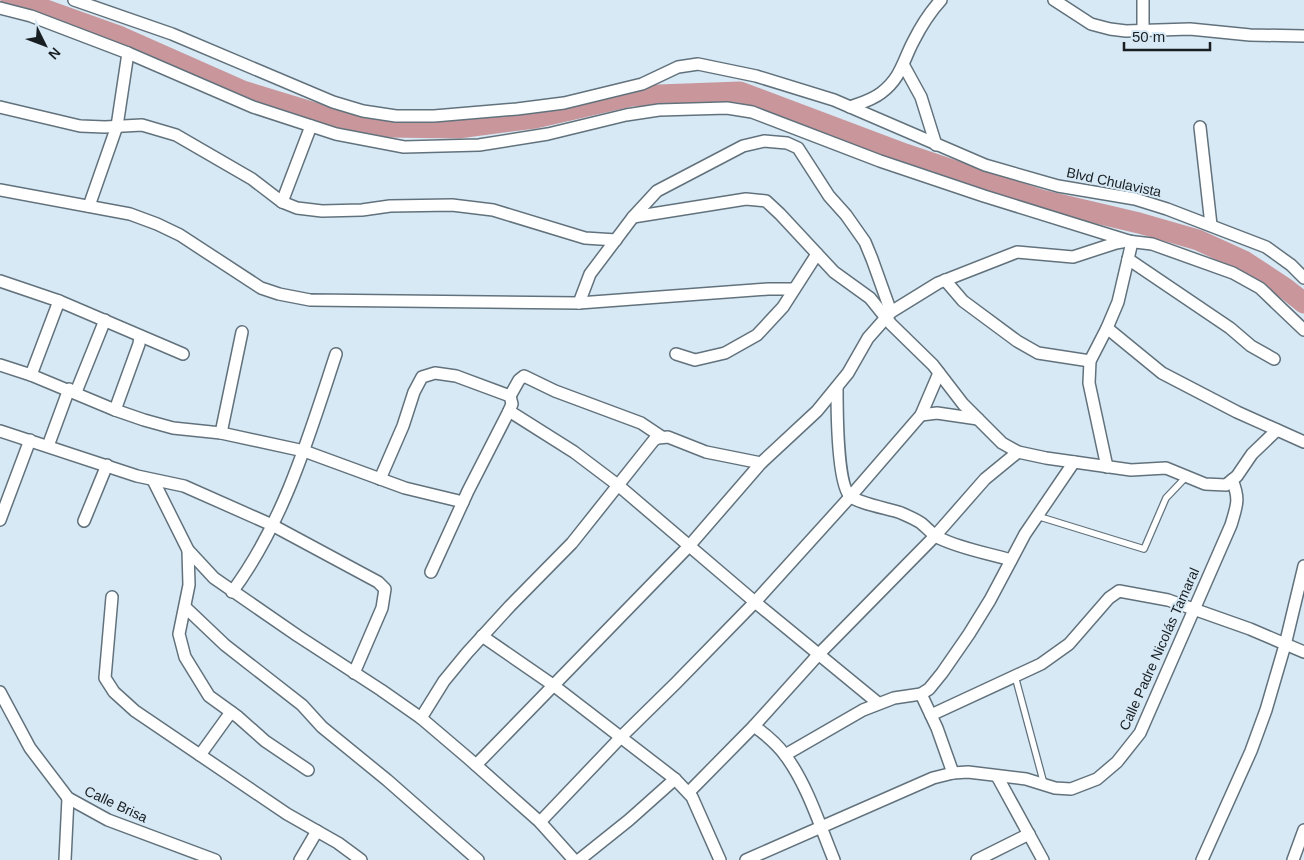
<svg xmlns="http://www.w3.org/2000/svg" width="1304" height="860" viewBox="0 0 1304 860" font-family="Arial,sans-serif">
  <rect width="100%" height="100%" fill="#d7e9f5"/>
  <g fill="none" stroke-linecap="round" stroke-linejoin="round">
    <path stroke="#c9979b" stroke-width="21" d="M11,0L43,9L121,37L243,91L318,114L388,127L458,128L535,118L631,96L740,92L905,154L1041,200L1139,223L1198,240L1244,261L1285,288L1304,303"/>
    <g stroke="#62727c" stroke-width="8">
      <g id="service">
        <path d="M1037,516L1144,549L1166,498L1186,477"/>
        <path d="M1015,676L1044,784"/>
      </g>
    </g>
    <g stroke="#62727c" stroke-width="14">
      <g id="minor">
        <path d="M74,0L172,34L333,102L363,111L396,116H434L517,109L564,103L642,84L678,67L698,64L756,76L834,100L985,165L1058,186L1135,199L1167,209L1266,247L1291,265L1304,278"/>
        <path d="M1054,0L1091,24L1110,29L1126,31L1190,29L1250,35L1304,36"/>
        <path d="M1143,0V30"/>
        <path d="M0,8L31,16L128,53L253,107L336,134L404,147L479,145L548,134L626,115L659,110L727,108L752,112L880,161L984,196L1132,242"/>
        <path d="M904,66L921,97L936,145"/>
        <path d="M0,107L80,126L105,127L142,125L176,135L252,179L282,202L297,208L322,211L362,210L390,206L452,205L493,210L585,238L616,240"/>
        <path d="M850,107C861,103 872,100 881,93C901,78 903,61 913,42C921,26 929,13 941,0"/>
        <path d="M1200,127L1211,225"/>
        <path d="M0,190L130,214L157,224L180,235L261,288L279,294L310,300L579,303L768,289H794"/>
        <path d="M282,202L311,126"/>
        <path d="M89,206L117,126L128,53"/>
        <path d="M633,217L746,199L766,201L780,214L834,272L870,298L891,324L933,365L963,404L1002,443L1018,452L1046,458L1131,470L1166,468L1205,484L1226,485L1237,476L1252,454L1277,430"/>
        <path d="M1128,259L1230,328L1251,346L1274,359"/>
        <path d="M945,280L963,301L1017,341L1038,353L1090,361"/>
        <path d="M0,281L59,301L183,354"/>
        <path d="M579,303L590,274L633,217L657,191L743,146L764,141L787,143L798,148L829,196L846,215L865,242L872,259L891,312"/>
        <path d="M1107,328L1162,373L1237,412L1304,442"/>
        <path d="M676,354L695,360L725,353L757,335L783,307L817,254"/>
        <path d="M0,365L31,375L115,410L144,420L173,428L221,433L304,451L405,488L463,502"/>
        <path d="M31,375L59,301"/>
        <path d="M837,388C837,408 837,484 850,496C857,503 890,509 901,513C908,516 915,519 921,523C927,528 932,534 939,538C962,549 987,553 1011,560"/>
        <path d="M76,392L105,320"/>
        <path d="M510,396L519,380L524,376L555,391L641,423L662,437"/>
        <path d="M115,410L139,344L140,336"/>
        <path d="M509,411L574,452L619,486L755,602L878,703"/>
        <path d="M921,415L937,413L978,419"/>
        <path d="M0,431L137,476L184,486L272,525L378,582L385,589L382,608L354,673"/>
        <path d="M221,433L242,332"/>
        <path d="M48,446L69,389"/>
        <path d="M1107,467L1089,383L1090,361L1107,328L1118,302L1132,242"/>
        <path d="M380,479L403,426L414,392L422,377L435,373L456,376L510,396L512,404L509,411L468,491L431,572"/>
        <path d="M153,480L188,550L214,578L298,636L381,690L421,718L468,758L540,822L574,860"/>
        <path d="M0,520L30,440"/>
        <path d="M84,521L107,465"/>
        <path d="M188,550L189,585L179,634L185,657L209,696L238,717L265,741L308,770"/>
        <path d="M232,592C284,522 309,436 336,354"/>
        <path d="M112,597L105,678L114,692L135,711L287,814L338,843L361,860"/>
        <path d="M185,607L225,645L302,705L322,727L387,780L478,860"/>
        <path d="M482,636L553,685L675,779L692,797L720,860"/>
        <path d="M0,692L30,748L68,798L108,820L215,860"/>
        <path d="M921,694L937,728L953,773"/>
        <path d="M931,715L1041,664L1069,644L1109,598L1119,591L1168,600L1250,629L1304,652"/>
        <path d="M421,718L444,681L467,653L510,606L572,543L654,440L658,438L668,437L706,452L761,463"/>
        <path d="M754,726C765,734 777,744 785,755C807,784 820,826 834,860"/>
        <path d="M200,755L231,712"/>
        <path d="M785,755L863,710L894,698L921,694L929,689L942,673L969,634L990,600L1025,534L1074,462"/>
        <path d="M476,765L690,545L761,463L817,411L848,373L868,338L891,312L938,283L1017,252L1073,257L1116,243L1127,241L1152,244L1233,273L1260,288L1304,330"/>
        <path d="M997,776L1043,860"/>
        <path d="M689,792L754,726L818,655L935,536L985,479L1018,452"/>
        <path d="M540,822L622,736L676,683L755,602L850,497L921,415L939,373"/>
        <path d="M65,860L68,798"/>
        <path d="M300,860L317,831"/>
        <path d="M579,860L629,820L675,779"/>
        <path d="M746,860L933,778L953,773L968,772L1026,779L1055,788L1071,789L1097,779L1117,762L1140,733L1231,525C1237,505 1240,499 1232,480"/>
        <path d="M977,860L1029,834"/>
        <path d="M1202,860L1251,751L1266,710L1285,645L1304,566"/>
        <path d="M1293,860L1304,830"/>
      </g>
    </g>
    <use href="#service" stroke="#fff" stroke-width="5.5"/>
    <use href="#minor" stroke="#fff" stroke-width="11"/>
  </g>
  <g text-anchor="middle" stroke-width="4" stroke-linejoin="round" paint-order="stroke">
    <g font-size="14" fill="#181e22" stroke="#d7e9f5">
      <text transform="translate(1114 182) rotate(12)" y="5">Blvd Chulavista</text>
      <text transform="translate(1159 649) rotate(-66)" y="5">Calle Padre Nicolás Tamaral</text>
      <text transform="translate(116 804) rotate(25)" y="5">Calle Brisa</text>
    </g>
  </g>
  <g transform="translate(45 45) rotate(132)" stroke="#d7e9f5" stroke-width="4" paint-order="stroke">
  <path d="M0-4L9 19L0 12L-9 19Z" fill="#181e22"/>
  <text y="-8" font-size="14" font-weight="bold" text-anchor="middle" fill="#181e22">N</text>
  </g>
  <path d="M1124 42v8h86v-8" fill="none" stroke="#181e22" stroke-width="2.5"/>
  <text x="1132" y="42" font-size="15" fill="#181e22" stroke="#d7e9f5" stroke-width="4" paint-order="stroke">50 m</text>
</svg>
